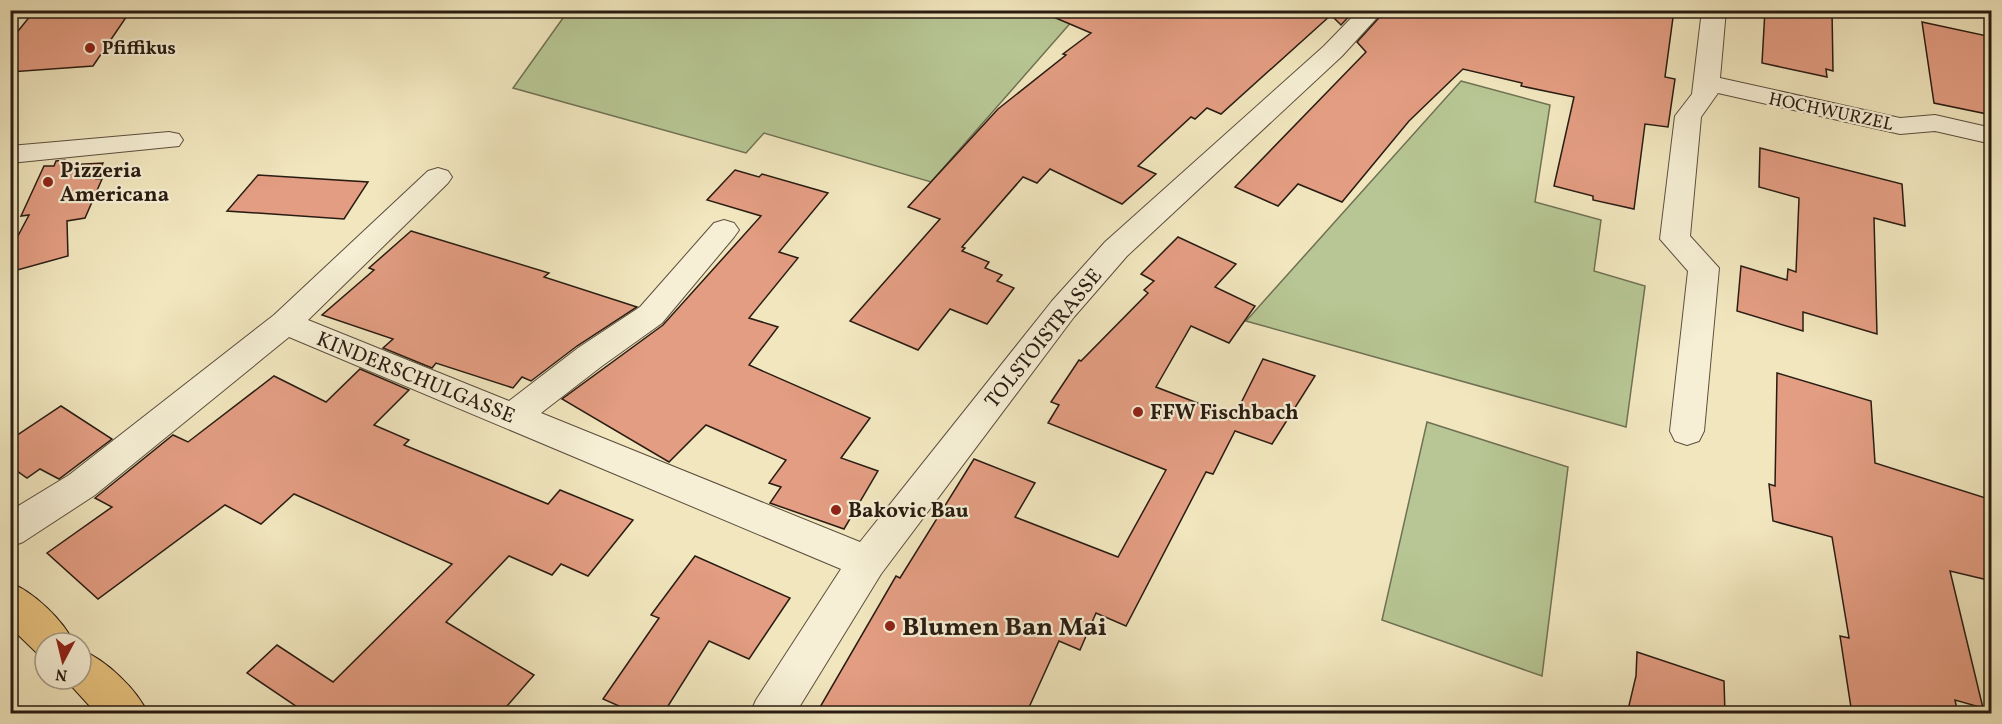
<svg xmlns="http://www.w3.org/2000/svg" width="2002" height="724" viewBox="0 0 2002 724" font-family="Vollkorn,serif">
  <rect width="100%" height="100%" fill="#f1e6be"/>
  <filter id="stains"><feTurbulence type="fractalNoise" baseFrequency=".00333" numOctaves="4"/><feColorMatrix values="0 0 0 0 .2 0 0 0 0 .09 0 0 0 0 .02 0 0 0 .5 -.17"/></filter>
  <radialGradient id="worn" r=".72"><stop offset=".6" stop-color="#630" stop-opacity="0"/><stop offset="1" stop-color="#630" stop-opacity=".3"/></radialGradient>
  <g fill="#b7c694" stroke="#707153" stroke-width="1.5">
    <path d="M568,11H1081L931,182L764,133L746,153L513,88Z"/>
    <path d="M1461,81L1550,105L1535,202L1601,220L1594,271L1645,286L1626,427L1246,321Z"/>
    <path d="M1427,422L1568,467L1542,676L1382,620Z"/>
  </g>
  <g fill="#e39d82" stroke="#291c12" stroke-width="1.5">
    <path d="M35,10H131L93,66L10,72V41Z"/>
    <path d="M1037,10H1355L1341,25L1331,15L1221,114L1207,108L1195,119L1191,117L1138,166L1156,174L1122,204L1050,169L1037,183L1023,177L962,247L965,248L962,251L989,262L985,268L1002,275L997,281L1014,288L987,324L950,309L918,350L850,321L940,219L908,207L998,109L1066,55L1063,54L1091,33Z"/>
    <path d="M1386,10H1674L1665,77L1675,79L1668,127L1645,124L1634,209L1593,200V196L1554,186L1574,97L1521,86L1522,83L1463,69L1409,121L1342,202L1298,184L1278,206L1235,187L1366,52L1357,42Z"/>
    <path d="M1765,10H1832L1833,71L1826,69L1827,77L1762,63Z"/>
    <path d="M1922,22L1992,37V115L1934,103Z"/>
    <path d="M1760,148L1902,184L1905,226L1874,218L1877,334L1803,312V331L1737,311L1741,266L1787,280L1788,269L1796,272L1799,198L1759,187Z"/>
    <path d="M65,160L66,165L103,163L96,179H102L85,218L67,221L68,256L10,272V251L29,215L21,216L44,166H54L56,161Z"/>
    <path d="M735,170L759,177L762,174L828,193L779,252L798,258L749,318L778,327L749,365L870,418L841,458L878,471L844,529L770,503L781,487L769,483L786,460L706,425L669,462L562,399L663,325L761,216L707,200Z"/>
    <path d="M258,175L368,182L344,219L227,211Z"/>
    <path d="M411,231L549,273L544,277L637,307L577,346L531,381L522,377L513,388L436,363L432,368L383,348L393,339L322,315L374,270L369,268Z"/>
    <path d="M1178,237L1236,264L1215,287L1255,306L1229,343L1191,326L1156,387L1234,417L1263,359L1315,376L1272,444L1235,431L1213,474L1206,472L1126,626L1096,613L1080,650L1059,641L1026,714H816L896,576L900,578L974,459L1035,483L1015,517L1118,557L1166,470L1048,423L1059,405L1051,402L1079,360L1081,361L1148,293L1144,290L1154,281L1141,274Z"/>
    <path d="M360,369L409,390L374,425L409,440L404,445L548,504L560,490L633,520L588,576L561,564L552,575L509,556L446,622L534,675L500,714H301L303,711L247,673L277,645L333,682L452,564L294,494L261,524L225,505L98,599L47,553L112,507L95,498L173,435L188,442L274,376L326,402Z"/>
    <path d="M1777,373L1871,401L1875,463L1992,500V581L1950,571L1983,708L1955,700L1958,714H1852L1840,636L1849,638L1832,537L1773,521L1769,484L1775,486Z"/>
    <path d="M61,406L112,439L59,479L40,469L27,478L10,466V440Z"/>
    <path d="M695,556L790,598L749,659L709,641L663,714H637L603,699L659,618L651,615Z"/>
    <path d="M1637,652L1724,681L1725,714H1627L1636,676Z"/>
  </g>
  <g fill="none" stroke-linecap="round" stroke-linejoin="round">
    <g stroke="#5b4e3d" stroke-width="2">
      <g id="minor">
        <path d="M1359,10H1384L1342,56L1127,256L1074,317L881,574L795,714H750L756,700L841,569L289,337L95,495L23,542L10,547V511L69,475L274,315L428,171L438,168L448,171L452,177L448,183L308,320L509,401L578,348L640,307L714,223L724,220L734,223L739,230L734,237L662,323L602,366L541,413L860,542L1052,301L1105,242L1324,46Z"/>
        <path d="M1702,10H1726L1720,78L1900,118L1935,115L1992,128V144L1935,131L1900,134L1718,93L1701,117L1690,236L1719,268L1704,431L1699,441L1687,445L1675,441L1670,431L1688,271L1660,239L1675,116L1692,94Z"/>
        <path d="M169,132L179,134L183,140L179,146L10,163V146Z"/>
      </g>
    </g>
    <g stroke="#291c12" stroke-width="2">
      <g id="major">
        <path d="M10,583C33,591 64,621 74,643H45V658L40,656L10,627Z"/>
        <path d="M81,650C105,659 138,690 148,714H97L65,679H81Z"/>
      </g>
    </g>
    <use href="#minor" fill="#f6efd5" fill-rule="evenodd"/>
    <use href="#major" fill="#e8c37f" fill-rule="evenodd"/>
  </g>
  <g fill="#8f2418" stroke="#f6efd5" stroke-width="2">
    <circle cx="90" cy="48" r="6"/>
    <circle cx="48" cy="182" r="6"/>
    <circle cx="1138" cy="412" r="6"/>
    <circle cx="836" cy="510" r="6"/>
    <circle cx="890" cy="626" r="6"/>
  </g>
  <g text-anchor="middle" stroke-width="4.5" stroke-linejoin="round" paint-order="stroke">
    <g font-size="18" font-weight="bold" fill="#291c12" stroke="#f6efd5" text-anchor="start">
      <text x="102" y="54">Pfiffikus</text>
    </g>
    <g font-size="18" fill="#291c12" stroke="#f6efd5">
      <text transform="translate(1831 111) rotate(12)" y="6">HOCHWURZEL</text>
    </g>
    <g font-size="21" font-weight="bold" fill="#291c12" stroke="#f6efd5" text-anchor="start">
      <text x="60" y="177">Pizzeria<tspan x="60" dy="24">Americana</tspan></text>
      <text x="1150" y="419">FFW Fischbach</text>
      <text x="848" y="517">Bakovic Bau</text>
    </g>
    <g font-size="21" fill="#291c12" stroke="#f6efd5">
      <text transform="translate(1043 338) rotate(-51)" y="7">TOLSTOISTRASSE</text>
      <text transform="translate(416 377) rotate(22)" y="7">KINDERSCHULGASSE</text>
    </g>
    <g font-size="26" font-weight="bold" fill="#291c12" stroke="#f6efd5" text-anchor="start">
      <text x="902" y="635">Blumen Ban Mai</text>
    </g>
  </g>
  <rect width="2002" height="724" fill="none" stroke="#f1e6be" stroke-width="36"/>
  <rect x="12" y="12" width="1978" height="700" fill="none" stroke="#291c12" stroke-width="3"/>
  <rect x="18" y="18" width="1966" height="688" fill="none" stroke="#291c12" stroke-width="1.5"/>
  <g transform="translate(63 661) rotate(187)"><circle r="28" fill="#f6efd5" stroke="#a49b87" stroke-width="1.5"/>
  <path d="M0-4.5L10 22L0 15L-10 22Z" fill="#8f2418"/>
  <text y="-9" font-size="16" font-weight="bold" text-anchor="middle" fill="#291c12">N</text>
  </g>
  <rect width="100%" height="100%" filter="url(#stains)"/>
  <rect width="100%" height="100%" fill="url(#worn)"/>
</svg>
